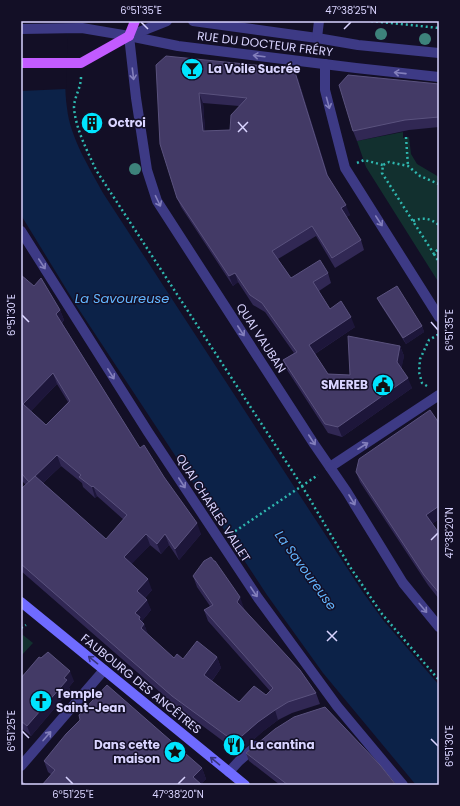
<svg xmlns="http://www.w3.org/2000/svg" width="460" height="806" viewBox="0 0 460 806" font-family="Poppins,sans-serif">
  <rect width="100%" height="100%" fill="#130f26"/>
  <g fill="#12302f">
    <path d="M403,132V138L409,137L411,154L417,164L439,177V283L366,167L357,141Z"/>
    <path d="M23,635L33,643L21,656V636Z"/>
  </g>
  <path fill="#0c2248" d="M21,21H68C67,48 63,82 67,108C70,137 89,167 103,193L362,591L383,620L439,685V785H416L323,673L267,595L76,305L21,215Z"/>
  <path fill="#130f26" d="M21,21H68L66,89L21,91Z"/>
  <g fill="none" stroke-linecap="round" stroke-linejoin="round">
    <g stroke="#2fb8b0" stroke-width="2.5" stroke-dasharray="2 3" stroke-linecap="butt">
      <path d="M371,21L439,28"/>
      <path d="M81,77C81,88 74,97 74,108C76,130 87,150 96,170L302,486L350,567L382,614L439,680"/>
      <path d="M406,137L408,166"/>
      <path d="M357,163L364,160L383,165"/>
      <path d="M439,184L420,176L408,166L389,162L383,165L382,173L434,254L439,248"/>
      <path d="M413,221C423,217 430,218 439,225"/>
      <path d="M434,254L439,262"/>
      <path d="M427,386L422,383L419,372L420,359L429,340L439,334"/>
      <path d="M231,534L318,475"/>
      <path d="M21,628L26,625"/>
    </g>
    <g stroke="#3d3a85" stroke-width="10">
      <path d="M21,231L148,432L258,598L337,706L403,785"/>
      <path d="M229,772L239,761L256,746"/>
    </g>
    <g stroke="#3d3a85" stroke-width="10">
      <path d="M193,21L317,38L358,45L439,53"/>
      <path d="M21,29L82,28L129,36L178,46L356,68L439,77"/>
      <path d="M129,36L136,98L147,170L157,201L314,444L347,492L403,583L439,627"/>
      <path d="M129,36L167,21"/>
      <path d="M317,38L319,21"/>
      <path d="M325,64V90L345,168L439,317"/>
      <path d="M330,467L439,395"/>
      <path d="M21,766L104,670"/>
    </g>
    <path stroke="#6f6bff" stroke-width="10" d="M21,602L245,785"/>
    <g stroke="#c25bff" stroke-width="10">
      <path d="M129,36L135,21"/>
      <path d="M21,63H81L129,36"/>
    </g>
  </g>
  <g fill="#3d827b">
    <circle cx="381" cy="34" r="6"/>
    <circle cx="425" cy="39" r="6"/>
    <circle cx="135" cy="169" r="6"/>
  </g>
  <g fill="#312854" fill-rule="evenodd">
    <path d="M156,65L298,79L328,176L350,215L346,217L361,240L364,250L335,268L316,236L278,259L291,278L328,273L331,283L319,291L330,309L355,327L315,354L328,374L350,375L400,346L404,356L401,368L412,388L342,437L328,433L287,370L283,360L294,353L265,312L253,305L238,282L233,286L181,207L177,198ZM203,103L239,106L230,130L205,131Z"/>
    <path d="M439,84V127L409,130L357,141L353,131Z"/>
    <path d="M21,275L60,310L64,320L62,323L140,448L164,477L201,534L179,560L169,545L161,554L150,545L131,564L152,590L145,598L151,610L142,621L144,624L148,635L174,658L183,659L217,657L221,668L212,681L239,702L266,695L270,691L208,621L204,610L210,606L197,587L193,576L244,608V609L316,693L320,704L292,713L278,720L262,732L239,753L176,706L21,571V489L26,485L21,480ZM57,384L68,402L46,425L31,411ZM61,466L82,483L83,487L95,498L97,496L124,520L106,539L43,483Z"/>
    <path d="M377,298L422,326L424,332L406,344L380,304Z"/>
    <path d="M439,423V519L432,524L439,533V599L428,585L360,482L356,472Z"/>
    <path d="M21,678L74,681L69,687L70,690L31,736L21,728Z"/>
    <path d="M246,753L396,785H280L249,761Z"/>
    <path d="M44,761L202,768L206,779L201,784L52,775L48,772Z"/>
  </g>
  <g fill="#1d163a">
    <path d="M294,69L298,79L331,185L327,175Z"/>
    <path d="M199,93L203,103L206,141L203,131Z"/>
    <path d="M346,205L350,215L345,218L341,208Z"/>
    <path d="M235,273L238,282L233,286L229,276Z"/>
    <path d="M60,310L64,320L60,324L56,314Z"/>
    <path d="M351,317L355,327L313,355L309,345Z"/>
    <path d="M422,326L424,332L406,344L403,338Z"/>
    <path d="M400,346L404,356L401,372L397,362Z"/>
    <path d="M53,373L57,384L27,415L23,404Z"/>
    <path d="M408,378L412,388L342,437L338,427Z"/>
    <path d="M57,455L61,466L33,492L29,482Z"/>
    <path d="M93,486L97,496L95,498L92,487Z"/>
    <path d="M439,506V519L430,525L426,515Z"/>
    <path d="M197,523L201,534L179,560L175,549Z"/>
    <path d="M146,534L150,545L128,568L124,557Z"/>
    <path d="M165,534L169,545L161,554L157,544Z"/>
    <path d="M148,579L152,590L141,602L137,591Z"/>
    <path d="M240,597L244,608L241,612L237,602Z"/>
    <path d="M147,600L151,610L142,621L144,624L148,634L145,639L135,613Z"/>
    <path d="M217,657L221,668L208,686L204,675Z"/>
    <path d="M70,671L74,681L69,687L70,690L31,736L27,726Z"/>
    <path d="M275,710L278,720L262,732L239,753L235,742L258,722Z"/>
    <path d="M202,768L206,779L201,785L193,777Z"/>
  </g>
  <g fill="#433a66" stroke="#5a527e" fill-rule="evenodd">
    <path d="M166,56L294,69L327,175L346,205L341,208L361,240L332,258L312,226L272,251L291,278L320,260L328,273L313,282L330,309L341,301L351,317L309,345L328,374L350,375L348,336L400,346L397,362L408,378L338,427L325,424L283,360L297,352L262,303L250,295L235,273L229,276L177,198L160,144L156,65ZM199,93L247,98L231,115L230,130L203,131Z"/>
    <path d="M348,75L439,84V117L405,120L353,131L339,85Z"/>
    <path d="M21,275L34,286L41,278L60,310L56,314L140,448L144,445L164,477L197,523L175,549L165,534L157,544L146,534L124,557L148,579L137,591L147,600L135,613L140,617L139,619L144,624L141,628L174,658L177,654L183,659L197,641L217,657L204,675L239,702L254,686L266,695L273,688L204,610L213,605L193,576L204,561L211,557L214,561H215L240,597L237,602L300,670L316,693L288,702L275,710L258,722L235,742L172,696L21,564V489L35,476L106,539L127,515L93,486L92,487L79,477L81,475L57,455L29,482L21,473ZM53,373L70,401L46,425L23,404Z"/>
    <path d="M397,286L422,326L403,338L377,298Z"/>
    <path d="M430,410L439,423V506L426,515L439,533V593L424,575L356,472L359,459Z"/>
    <path d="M48,652L70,671L64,678L67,680L27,726L21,721V678L39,657L41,658Z"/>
    <path d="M107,685L202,768L193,777L202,785H42L55,770L44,761L66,734L80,720L79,715Z"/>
    <path d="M325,707L380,765L396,785H288L246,753L275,729L294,717Z"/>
    <path d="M21,781L26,785H21Z"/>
  </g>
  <defs><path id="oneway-shaft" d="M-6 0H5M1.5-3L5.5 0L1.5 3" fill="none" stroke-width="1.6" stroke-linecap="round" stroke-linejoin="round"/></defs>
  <g stroke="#837fbc">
    <use href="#oneway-shaft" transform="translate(259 56) rotate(-173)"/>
    <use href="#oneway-shaft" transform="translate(400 73) rotate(-174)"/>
    <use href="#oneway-shaft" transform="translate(133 74) rotate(83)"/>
    <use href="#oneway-shaft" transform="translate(328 103) rotate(75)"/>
    <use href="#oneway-shaft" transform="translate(158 201) rotate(64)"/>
    <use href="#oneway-shaft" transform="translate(379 221) rotate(57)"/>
    <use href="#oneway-shaft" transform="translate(42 264) rotate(57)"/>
    <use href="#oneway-shaft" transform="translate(241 331) rotate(57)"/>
    <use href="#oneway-shaft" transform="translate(111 374) rotate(58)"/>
    <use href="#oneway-shaft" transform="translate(312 440) rotate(57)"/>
    <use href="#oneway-shaft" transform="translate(363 446) rotate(-33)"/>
    <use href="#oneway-shaft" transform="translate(182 483) rotate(57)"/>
    <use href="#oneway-shaft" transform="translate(352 500) rotate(59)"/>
    <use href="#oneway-shaft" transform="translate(254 592) rotate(56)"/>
    <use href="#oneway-shaft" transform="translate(423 608) rotate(50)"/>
    <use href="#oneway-shaft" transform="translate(47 736) rotate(-49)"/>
  </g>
  <g stroke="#38347d">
    <use href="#oneway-shaft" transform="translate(93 660) rotate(-141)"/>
    <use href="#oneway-shaft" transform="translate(215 761) rotate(-140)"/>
  </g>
  <path fill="none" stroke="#d9d4ff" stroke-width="1.5" d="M141,22L148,29M344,29L351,22M238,122L247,132M238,132L248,122M22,315L29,322M431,322L438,330M431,540L438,533M327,631L337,641M327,641L337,631M22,731L29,738M431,739L438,746M66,777L73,784M178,784L185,777"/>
  <defs>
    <g id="bar-disc" transform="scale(1.15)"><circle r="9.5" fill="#00e5ff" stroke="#130f26"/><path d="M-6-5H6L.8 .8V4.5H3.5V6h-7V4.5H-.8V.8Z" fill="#111"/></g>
    <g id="building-disc" transform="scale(1.15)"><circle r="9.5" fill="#00e5ff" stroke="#130f26"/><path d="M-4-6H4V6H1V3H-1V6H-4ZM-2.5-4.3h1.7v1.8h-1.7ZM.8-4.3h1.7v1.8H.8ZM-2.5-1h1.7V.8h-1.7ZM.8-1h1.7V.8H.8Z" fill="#111"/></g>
    <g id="civic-disc" transform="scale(1.15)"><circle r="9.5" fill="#00e5ff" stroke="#130f26"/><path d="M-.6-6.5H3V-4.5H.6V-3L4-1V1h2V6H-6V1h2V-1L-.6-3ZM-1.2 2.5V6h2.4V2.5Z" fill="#111"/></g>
    <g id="church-disc" transform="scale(1.15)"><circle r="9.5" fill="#00e5ff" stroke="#130f26"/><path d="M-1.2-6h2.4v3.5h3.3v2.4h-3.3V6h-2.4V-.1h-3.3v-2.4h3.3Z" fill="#111"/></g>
    <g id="restaurant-disc" transform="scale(1.15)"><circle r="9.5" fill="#00e5ff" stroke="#130f26"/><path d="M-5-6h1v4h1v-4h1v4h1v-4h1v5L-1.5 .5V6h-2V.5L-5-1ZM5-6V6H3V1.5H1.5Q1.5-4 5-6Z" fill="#111"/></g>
    <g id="sight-disc" transform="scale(1.15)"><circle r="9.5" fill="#00e5ff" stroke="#130f26"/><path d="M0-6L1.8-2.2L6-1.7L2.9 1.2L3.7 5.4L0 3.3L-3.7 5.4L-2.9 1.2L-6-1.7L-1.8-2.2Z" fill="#111"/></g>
  </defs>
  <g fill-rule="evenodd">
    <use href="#bar-disc" x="192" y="69"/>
    <use href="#building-disc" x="92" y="123"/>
    <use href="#civic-disc" x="383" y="385"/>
    <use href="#church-disc" x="41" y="701"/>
    <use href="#restaurant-disc" x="234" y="745"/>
    <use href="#sight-disc" x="175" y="752"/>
  </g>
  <g text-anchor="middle" stroke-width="3" stroke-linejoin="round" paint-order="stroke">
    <g font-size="12" fill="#d9d4ff" stroke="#130f26">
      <text transform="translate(265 44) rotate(7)" y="4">RUE DU DOCTEUR FRÉRY</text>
      <text transform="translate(261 338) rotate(57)" y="4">QUAI VAUBAN</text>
      <text transform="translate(213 508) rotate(57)" y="4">QUAI CHARLES VALLET</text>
      <text transform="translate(141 684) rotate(39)" y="4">FAUBOURG DES ANCÊTRES</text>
    </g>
    <g font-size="12" font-weight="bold" fill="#d9d4ff" stroke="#130f26" text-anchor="start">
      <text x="208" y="73">La Voile Sucrée</text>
      <text x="108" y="127">Octroi</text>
      <text x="368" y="389" text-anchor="end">SMEREB</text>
      <text x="56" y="698">Temple<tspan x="56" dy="14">Saint-Jean</tspan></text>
      <text x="160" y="749" text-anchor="end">Dans cette<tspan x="160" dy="14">maison</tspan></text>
      <text x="250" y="749">La cantina</text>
    </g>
    <g font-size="13" font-style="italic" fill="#62b6ff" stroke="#130f26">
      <text x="122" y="303">La Savoureuse</text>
      <text transform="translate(306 570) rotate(54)" y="5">La Savoureuse</text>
    </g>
  </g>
  <rect width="460" height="806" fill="none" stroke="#130f26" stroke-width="44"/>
  <rect x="22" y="22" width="416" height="762" fill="none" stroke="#d9d4ff" stroke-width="1.5"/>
  <g font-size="10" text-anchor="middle" fill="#d9d4ff">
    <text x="141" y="14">6°51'35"E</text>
    <text x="351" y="14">47°38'25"N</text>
    <text transform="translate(11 315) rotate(-90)" y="4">6°51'30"E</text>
    <text transform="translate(449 330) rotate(-90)" y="4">6°51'35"E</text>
    <text transform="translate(449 533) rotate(-90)" y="4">47°38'20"N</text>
    <text transform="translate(11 731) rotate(-90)" y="4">6°51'25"E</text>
    <text transform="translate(449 746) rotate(-90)" y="4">6°51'30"E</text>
    <text x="73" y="798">6°51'25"E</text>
    <text x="178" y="798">47°38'20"N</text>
  </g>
</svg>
